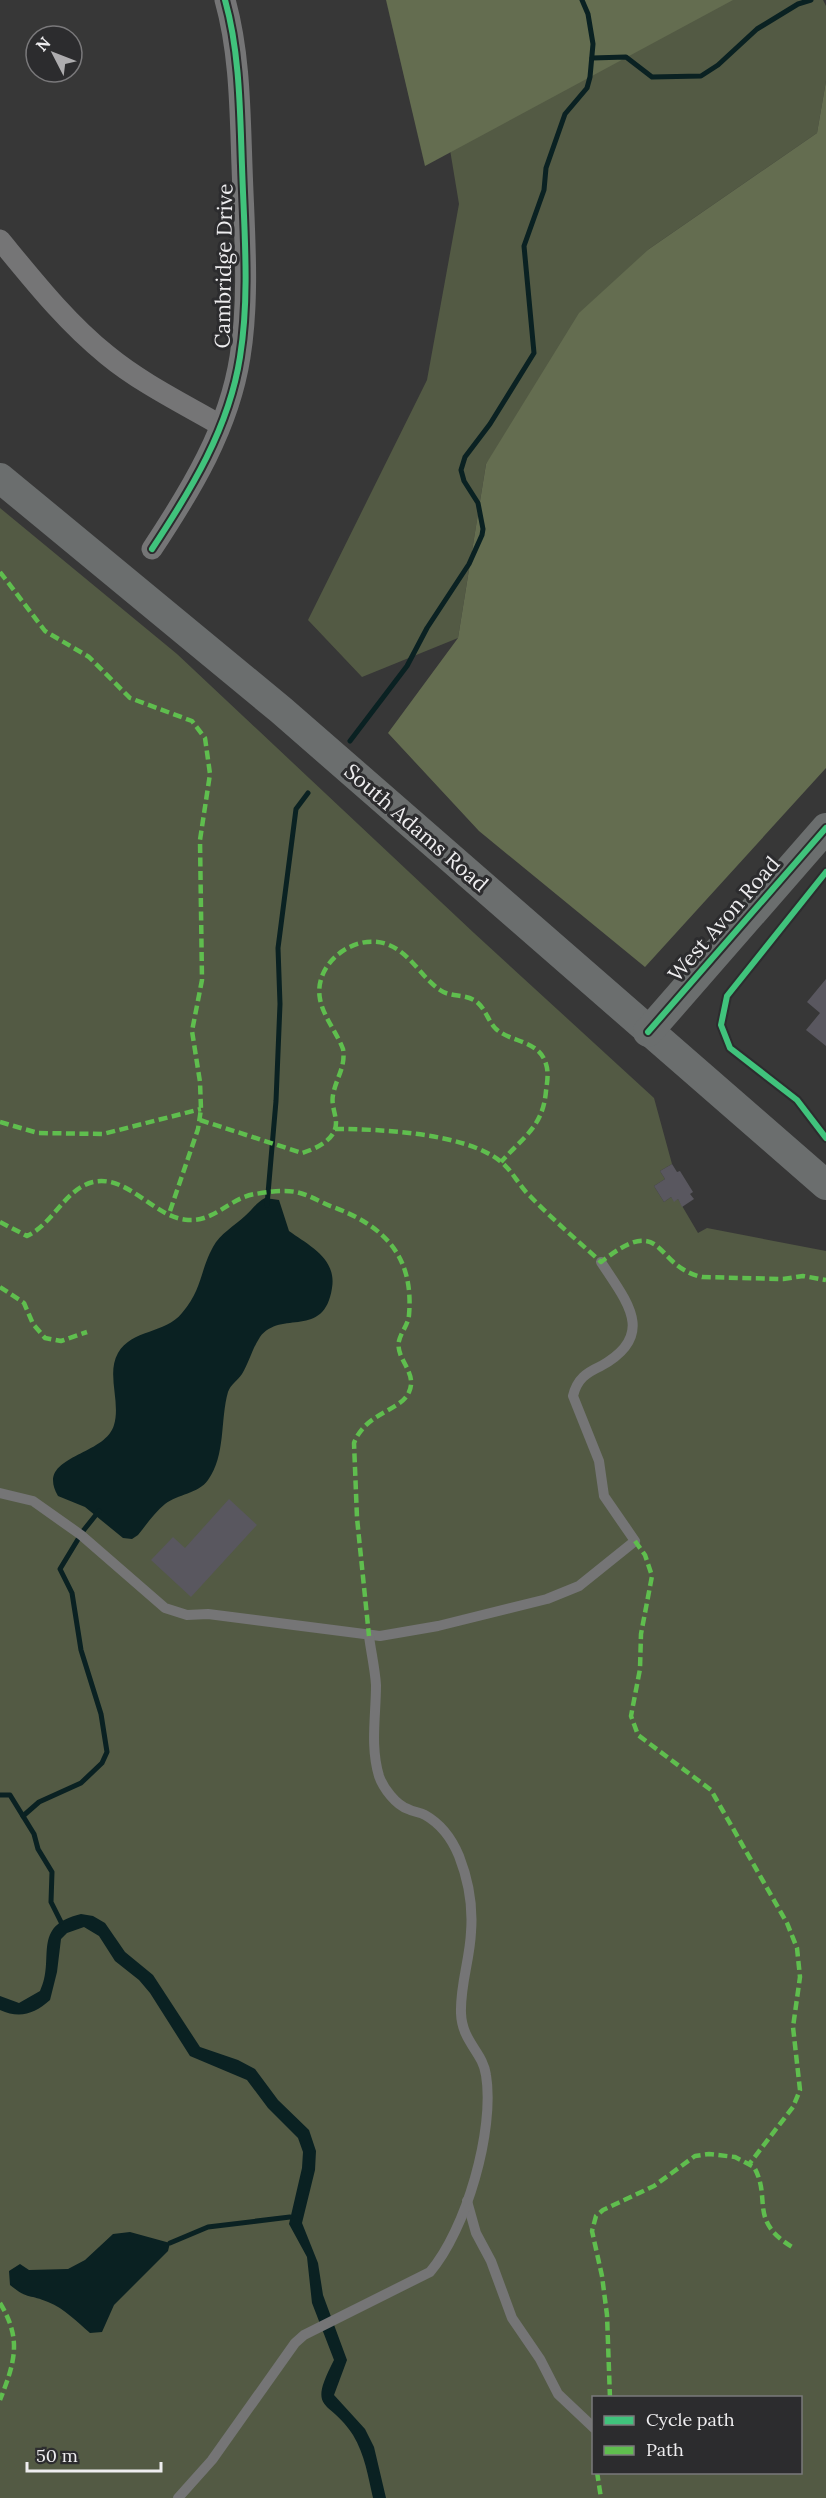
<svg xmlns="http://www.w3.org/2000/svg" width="826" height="2498" viewBox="0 0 826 2498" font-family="Lora,serif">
  <rect width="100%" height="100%" fill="#373737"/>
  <g fill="#535a44" fill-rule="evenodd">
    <path d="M416,0H823L826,6V81L817,133L649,249L486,464L458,638L362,677L308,620L427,380L459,204L427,11Z"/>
    <path d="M0,508L177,654L474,933L654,1098L672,1164L660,1171L665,1179L654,1186L664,1202L671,1197L674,1201L678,1199L698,1233L707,1228L826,1251V2498H0ZM594,2398H800V2472H594Z"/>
  </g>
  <g fill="#646d50">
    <path d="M386,0H733L425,166Z"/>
    <path d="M826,81V768L645,967L479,831L388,733L458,638L486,464L579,313L649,249L817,133Z"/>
  </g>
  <g fill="#0a2122">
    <path d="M265,1198L279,1200L289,1231C308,1245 337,1258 332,1288C324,1340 281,1309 260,1337C252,1349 249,1363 242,1374C237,1381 231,1384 228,1392C220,1420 226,1455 208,1480C198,1494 178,1494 165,1504C155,1512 146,1525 138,1535L132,1539L123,1538L85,1507L58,1496C34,1455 105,1457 114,1425C121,1402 106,1374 118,1353C132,1329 165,1334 182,1313C203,1288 199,1273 213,1247C220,1234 234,1226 245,1216C252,1210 257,1202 265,1198Z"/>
    <path d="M81,1914L93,1916L105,1923L125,1952L153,1975L200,2047L238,2060L255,2069L278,2100L309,2130L316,2151L315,2170L302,2223L318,2263L323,2295L347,2360L334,2395L365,2429L374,2447L386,2498H373C368,2476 365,2455 353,2435C330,2398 306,2414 334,2360L312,2303L307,2257L289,2224L302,2168L303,2152L298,2138L268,2108L247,2080L190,2056L150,1993L139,1980L115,1961L99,1936L84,1927L67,1933L61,1939L57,1972L50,2000C34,2014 20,2019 0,2010V1996L19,2003L40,1991C56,1959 30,1926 81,1914Z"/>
    <path d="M130,2232L170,2243L168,2251L114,2305L102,2332L90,2333C76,2321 65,2309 48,2302C30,2294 28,2300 10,2285L9,2271L20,2264L29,2270L68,2269L85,2260L113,2234Z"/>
  </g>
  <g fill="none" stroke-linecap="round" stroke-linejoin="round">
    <g stroke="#0a2122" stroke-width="5">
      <path d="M592,58L626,57L652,77L701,76L718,65L757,29L798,4L811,0"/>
      <path d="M350,741L407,666L427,628L469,564L482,535L483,529L478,503L464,481L461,470L465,457L490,424L534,353L524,246L544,190L546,168L565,114L587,88L590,77L593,44L588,14L582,0"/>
      <path d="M267,1205L276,1101L280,1004L278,948L296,809L308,793"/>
      <path d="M0,1795H10L34,1834L38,1849L52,1872L51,1902L61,1922"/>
      <path d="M23,1816L39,1802L81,1783L102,1763L107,1752L101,1714L81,1650L72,1593L60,1569L83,1531L99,1511"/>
      <path d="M170,2243L208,2227L290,2217"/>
    </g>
  </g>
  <g fill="#59575f">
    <path d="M826,979V1046L806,1030L820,1013L807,1002Z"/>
    <path d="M672,1164L677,1172L680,1171L693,1192L690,1194L694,1199L682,1207L678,1199L674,1202L671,1197L664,1202L654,1186L665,1179L660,1171Z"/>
    <path d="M229,1499L257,1525L191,1597L151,1560L173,1537L185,1548Z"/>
  </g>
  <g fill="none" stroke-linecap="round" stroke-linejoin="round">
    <g stroke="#757576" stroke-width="10">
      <path d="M0,1493L33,1501L81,1535L165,1608L187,1615L208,1614L380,1636L438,1626L547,1599L579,1586L635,1541L604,1496L599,1461L573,1396C577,1379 586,1373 601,1366C657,1335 627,1302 601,1262"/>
      <path d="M467,2201L476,2233L491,2261L512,2318L540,2359L558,2394L594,2428"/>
      <path d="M178,2498L212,2460L295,2343L304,2335L430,2272C466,2230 495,2130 486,2075C483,2052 462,2042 461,2013C460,1985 470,1959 471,1932C473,1907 468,1879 459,1856C452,1839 441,1824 425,1815C420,1812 413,1812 408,1809C396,1805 383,1788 379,1776C370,1746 376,1716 376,1685C375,1669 371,1652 369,1636"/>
    </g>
    <g stroke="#757576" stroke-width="21">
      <path d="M0,240C33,280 66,322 107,355C141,383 182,403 220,425"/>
      <path d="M152,549C191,490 229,428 240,357C250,295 244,229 242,166C240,112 240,53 225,0"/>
    </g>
    <g stroke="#6b6e6e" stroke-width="30">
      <path d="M0,478L281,710L826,1185"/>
      <path d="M648,1032L826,828"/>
    </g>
    <g stroke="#5fbe4e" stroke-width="4.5" stroke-dasharray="9 4.5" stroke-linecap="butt">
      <path d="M0,572L45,631L89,657L130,698L192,721L205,738L210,774L200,840L202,980L192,1031L200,1082L201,1109L198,1129L169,1214"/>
      <path d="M200,1120L302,1153C315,1149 336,1140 336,1123C336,1114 331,1105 333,1095C336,1078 346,1067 343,1049C337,1033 323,1016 320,999C313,963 356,931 389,945C411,954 421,977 440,990C451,998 467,993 478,1003C486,1010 488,1021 496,1029C512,1043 539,1040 546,1064C549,1073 547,1083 546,1091C543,1127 523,1137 501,1162"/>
      <path d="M0,1122L38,1133L103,1134L201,1109"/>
      <path d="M335,1129C379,1129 465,1133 500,1161C512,1170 519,1186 530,1196C552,1219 577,1240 601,1262C666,1211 652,1266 702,1277L783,1279L803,1276L826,1280"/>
      <path d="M0,1222L27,1236C53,1224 65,1189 93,1182C128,1174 154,1218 188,1220C214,1222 230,1198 255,1194C268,1192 287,1189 300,1193C311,1196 322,1203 333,1207C385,1226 414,1257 409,1315C408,1325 401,1332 399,1341C395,1359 418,1372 409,1392C401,1411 366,1412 354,1443L357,1518L369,1636"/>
      <path d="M0,1287L24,1303L33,1324L45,1338L61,1341L87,1332"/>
      <path d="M635,1541L645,1555L652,1576L641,1634L640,1669L631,1716L638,1735L711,1790L787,1923L797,1948L800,1977L793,2027L800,2090L793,2107L750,2163"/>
      <path d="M0,2303C22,2339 15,2362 0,2400"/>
      <path d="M610,2398L607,2315L602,2276L592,2231L596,2216L603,2210L654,2186L695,2156L709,2154L735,2157L754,2167C772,2199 748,2220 792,2247"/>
      <path d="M597,2472L601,2498"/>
    </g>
    <g stroke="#2c2c2e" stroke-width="10">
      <g id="cycleway">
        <path d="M152,549C191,490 229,428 240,357C250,295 244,229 242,166C240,112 240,53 225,0"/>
        <path d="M826,872L727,996L721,1025L730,1048L797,1100L826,1138"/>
        <path d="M648,1032L826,828"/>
      </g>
    </g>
    <use href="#cycleway" stroke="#40c37c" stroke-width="6"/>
  </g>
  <g text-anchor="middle" stroke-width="6" stroke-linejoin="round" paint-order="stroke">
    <g font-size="21" fill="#eeedef" stroke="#2c2c2e">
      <text transform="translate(224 266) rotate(-89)" y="7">Cambridge Drive</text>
      <text transform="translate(416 828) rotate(41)" y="7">South Adams Road</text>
      <text transform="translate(724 919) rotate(-49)" y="7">West Avon Road</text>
    </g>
  </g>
  <rect x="592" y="2396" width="210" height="78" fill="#2c2c2e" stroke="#7a797b" stroke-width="1.5"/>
  <rect x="604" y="2416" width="30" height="9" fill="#40c37c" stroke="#7a797b" stroke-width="1.5"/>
  <text x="646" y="2426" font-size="18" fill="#eeedef">Cycle path</text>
  <rect x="604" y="2446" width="30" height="9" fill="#5fbe4e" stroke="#7a797b" stroke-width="1.5"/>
  <text x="646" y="2456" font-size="18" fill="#eeedef">Path</text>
  <g transform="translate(54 54) rotate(312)"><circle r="28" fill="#2c2c2e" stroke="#7a797b" stroke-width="1.5"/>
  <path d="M0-4.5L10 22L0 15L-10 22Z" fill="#aeadaf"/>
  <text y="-9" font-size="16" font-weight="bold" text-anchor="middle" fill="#eeedef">N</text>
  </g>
  <path d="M27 2462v9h134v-9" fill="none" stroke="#eeedef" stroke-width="3"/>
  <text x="36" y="2462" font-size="18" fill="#eeedef" stroke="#2c2c2e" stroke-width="4.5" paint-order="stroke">50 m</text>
</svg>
